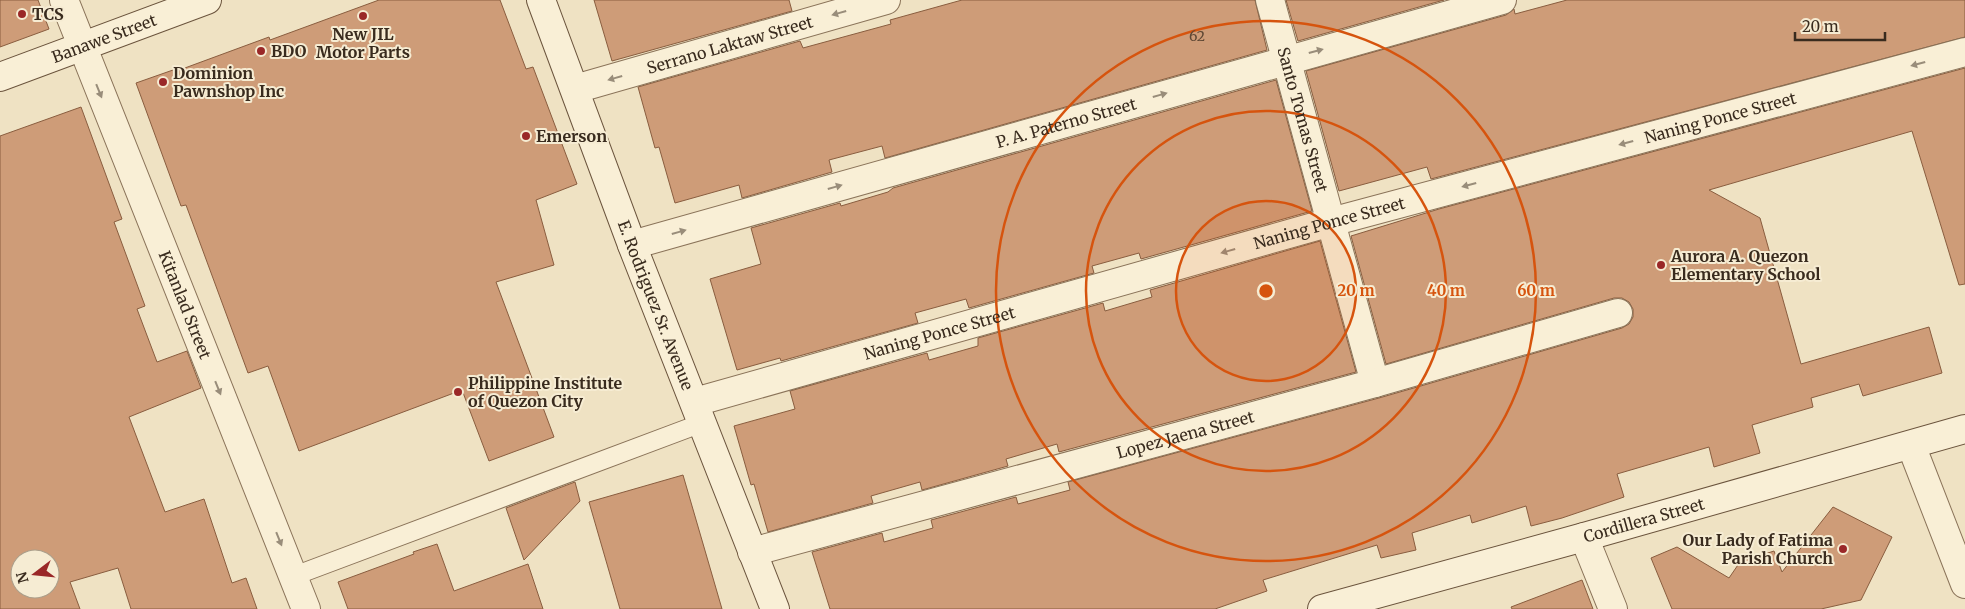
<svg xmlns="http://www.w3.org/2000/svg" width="1965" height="609" viewBox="0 0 1965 609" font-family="Merriweather,serif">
  <rect width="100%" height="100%" fill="#efe2c3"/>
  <g fill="#ce9c78" stroke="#895d3f" fill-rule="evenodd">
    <path d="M0,0H38L49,29L0,47Z"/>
    <path d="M379,0H500L526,69L533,67L577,184L536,200L554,265L496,282L554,437L489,461L462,390L299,451L268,366L248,373L186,205L181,206L136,83L173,70L174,72L269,37L270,40Z"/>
    <path d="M594,0H789L792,11L612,61Z"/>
    <path d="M962,0H1255L1267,50L885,158L882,146L829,160L832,172L742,198L739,185L675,203L659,147L655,148L638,87L800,41L803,48L891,24L890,20Z"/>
    <path d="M1286,0H1444L1298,41Z"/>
    <path d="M1567,0H1965V37L1431,179L1427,167L1339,191L1306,71L1506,15L1514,9L1515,14Z"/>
    <path d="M1965,68V284L1959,285L1912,131L1709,190L1760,218L1801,364L1929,327L1942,373L1863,396L1859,384L1811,398L1813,407L1752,425L1760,453L1714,467L1709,447L1617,474L1624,497L1562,518L1531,526L1526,506L1472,523L1470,515L1412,533L1416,550L1381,558L1377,545L1263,580L1267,591L1215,609H830L812,552L882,533L884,542L933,528L931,520L1016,497L1018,504L1070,490L1068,482L1379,398L1622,328L1629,324L1633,317V309L1629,302L1622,298H1614L1386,364L1351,236L1439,209Z"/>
    <path d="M1276,80L1312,211L1141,259L1139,253L1092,266L1094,273L969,308L966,299L915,313L918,323L781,361L780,358L737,370L710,279L761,264L751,228L840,203L841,206L888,192L893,188Z"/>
    <path d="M81,107L122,219L114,222L145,306L137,309L157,362L187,351L201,388L129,417L165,512L204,499L232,583L246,578L257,609H131L118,568L70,582L80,609H0V136ZM20,559H50V589H20Z"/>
    <path d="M1320,241L1356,372L1059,452L1057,444L1006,459L1008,466L922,490L920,482L871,496L873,503L768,532L754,484L751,485L734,426L795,409L790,391L927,353L929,360L978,346V338L1103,303L1105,311L1152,297L1150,290Z"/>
    <path d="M683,475L722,609H620L589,502Z"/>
    <path d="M575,482L580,501L524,560L506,508Z"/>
    <path d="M1833,507L1892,537L1861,600L1821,609H1672L1651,558L1677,547L1729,578L1740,562L1774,551L1782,572Z"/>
    <path d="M437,544L454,591L528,564L543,609H348L338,582L414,554L413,552Z"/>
    <path d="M1582,580L1593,609H1512L1511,607Z"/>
  </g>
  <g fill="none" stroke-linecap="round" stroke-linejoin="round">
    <g stroke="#8a7359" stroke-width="20">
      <path id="lane" d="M294,576L702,423"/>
    </g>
    <g stroke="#8a7359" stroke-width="30">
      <g id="street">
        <path id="s1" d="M64,0L306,609"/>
        <path id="s2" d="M1270,0L1375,383"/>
        <path id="s3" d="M575,89L886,0"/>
        <path id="s4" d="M632,245L1502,0"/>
        <path id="s5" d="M695,402L1331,222L1965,52"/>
        <path d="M1911,445L1965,584"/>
        <path d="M1584,537L1613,609"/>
        <path id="s6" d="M752,552L1375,383L1618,313"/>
      </g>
    </g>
    <g stroke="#6b543d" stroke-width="30">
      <g id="secondary">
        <path id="s7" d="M541,0L632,245L775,609"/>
        <path id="s8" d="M0,77L207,0"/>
        <path id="s9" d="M1322,609L1584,537L1965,429"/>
      </g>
    </g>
    <use href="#lane" stroke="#f9efd6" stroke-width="18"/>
    <use href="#street" stroke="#f9efd6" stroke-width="28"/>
    <use href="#secondary" stroke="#f9efd6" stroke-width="28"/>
  </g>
  <defs><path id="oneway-solid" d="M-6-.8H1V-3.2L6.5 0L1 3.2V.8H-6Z" transform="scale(1.25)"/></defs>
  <g fill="#998d7a">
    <use href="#oneway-solid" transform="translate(839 13) rotate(164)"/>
    <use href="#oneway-solid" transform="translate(1316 51) rotate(-15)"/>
    <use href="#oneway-solid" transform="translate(1918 64) rotate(165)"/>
    <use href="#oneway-solid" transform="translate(615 78) rotate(164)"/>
    <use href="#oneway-solid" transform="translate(99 91) rotate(68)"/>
    <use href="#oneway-solid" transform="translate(1160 95) rotate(-16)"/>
    <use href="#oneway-solid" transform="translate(1626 143) rotate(165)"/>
    <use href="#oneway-solid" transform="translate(1469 185) rotate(165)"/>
    <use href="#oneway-solid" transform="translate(835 187) rotate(-16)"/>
    <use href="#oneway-solid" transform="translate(679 232) rotate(-16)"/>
    <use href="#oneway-solid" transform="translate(1228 251) rotate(164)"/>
    <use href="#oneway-solid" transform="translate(218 388) rotate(68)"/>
    <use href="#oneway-solid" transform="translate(279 539) rotate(68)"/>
  </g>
  <circle cx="1266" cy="291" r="90" fill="#d6540e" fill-opacity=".12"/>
  <g fill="none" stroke="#d6540e" stroke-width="2.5">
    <circle cx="1266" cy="291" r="90"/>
    <circle cx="1266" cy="291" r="180"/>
    <circle cx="1266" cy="291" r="270"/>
  </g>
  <g fill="#9a2828" stroke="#f6ecd3" stroke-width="2">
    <circle cx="22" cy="14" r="5"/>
    <circle cx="363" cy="16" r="5"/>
    <circle cx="261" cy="51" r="5"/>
    <circle cx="163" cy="82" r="5"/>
    <circle cx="526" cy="136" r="5"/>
    <circle cx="1661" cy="265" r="5"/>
    <circle cx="458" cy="392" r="5"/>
    <circle cx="1843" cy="549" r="5"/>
  </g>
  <g text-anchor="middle" stroke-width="4" stroke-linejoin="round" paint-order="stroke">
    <g font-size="14" fill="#5e4734">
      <text x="1197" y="41">62</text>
    </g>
    <g font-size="16" font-weight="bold" fill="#392b1e" stroke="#f6ecd3" text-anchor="start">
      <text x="32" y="20">TCS</text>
      <text x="363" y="40" text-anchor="middle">New JIL<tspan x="363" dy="18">Motor Parts</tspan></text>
      <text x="271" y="57">BDO</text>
      <text x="173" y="79">Dominion<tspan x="173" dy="18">Pawnshop Inc</tspan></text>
      <text x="536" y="142">Emerson</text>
      <text x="1671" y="262">Aurora A. Quezon<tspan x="1671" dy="18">Elementary School</tspan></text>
      <text x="468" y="389">Philippine Institute<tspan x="468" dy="18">of Quezon City</tspan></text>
      <text x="1833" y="546" text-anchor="end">Our Lady of Fatima<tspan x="1833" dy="18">Parish Church</tspan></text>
    </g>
    <g font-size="16" fill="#392b1e" stroke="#f6ecd3">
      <text dy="6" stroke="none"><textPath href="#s8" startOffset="111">Banawe Street</textPath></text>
      <text dy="6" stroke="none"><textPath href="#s3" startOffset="161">Serrano Laktaw Street</textPath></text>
      <text dy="6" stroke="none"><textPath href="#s5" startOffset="1064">Naning Ponce Street</textPath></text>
      <text dy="6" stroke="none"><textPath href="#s2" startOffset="124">Santo Tomas Street</textPath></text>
      <text dy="6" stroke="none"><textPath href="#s4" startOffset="451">P. A. Paterno Street</textPath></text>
      <text dy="6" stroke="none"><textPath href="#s5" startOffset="659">Naning Ponce Street</textPath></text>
      <text dy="6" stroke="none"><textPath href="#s1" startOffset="328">Kitanlad Street</textPath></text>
      <text dy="6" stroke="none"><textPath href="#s7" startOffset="326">E. Rodriguez Sr. Avenue</textPath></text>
      <text dy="6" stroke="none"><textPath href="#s5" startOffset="254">Naning Ponce Street</textPath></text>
      <text dy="6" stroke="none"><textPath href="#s6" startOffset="449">Lopez Jaena Street</textPath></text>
      <text dy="6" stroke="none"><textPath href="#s9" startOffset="334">Cordillera Street</textPath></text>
    </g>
  </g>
  <circle cx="1266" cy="291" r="8" fill="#d6540e" stroke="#f6ecd3" stroke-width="2.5"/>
  <g font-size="15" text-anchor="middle" font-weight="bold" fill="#d6540e" stroke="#f6ecd3" stroke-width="4" stroke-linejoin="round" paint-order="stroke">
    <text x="1356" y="296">20 m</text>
    <text x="1446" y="296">40 m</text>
    <text x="1536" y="296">60 m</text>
  </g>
  <g transform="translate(35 574) rotate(254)"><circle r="24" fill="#f6ecd3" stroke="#aa9f8b"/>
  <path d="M0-4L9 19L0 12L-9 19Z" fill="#9a2828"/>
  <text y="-8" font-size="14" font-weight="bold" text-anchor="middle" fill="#392b1e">N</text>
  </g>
  <path d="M1795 32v8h90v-8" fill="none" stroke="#392b1e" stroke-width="2.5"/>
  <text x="1802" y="32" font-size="15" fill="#392b1e" stroke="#f6ecd3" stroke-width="4" paint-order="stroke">20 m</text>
</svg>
